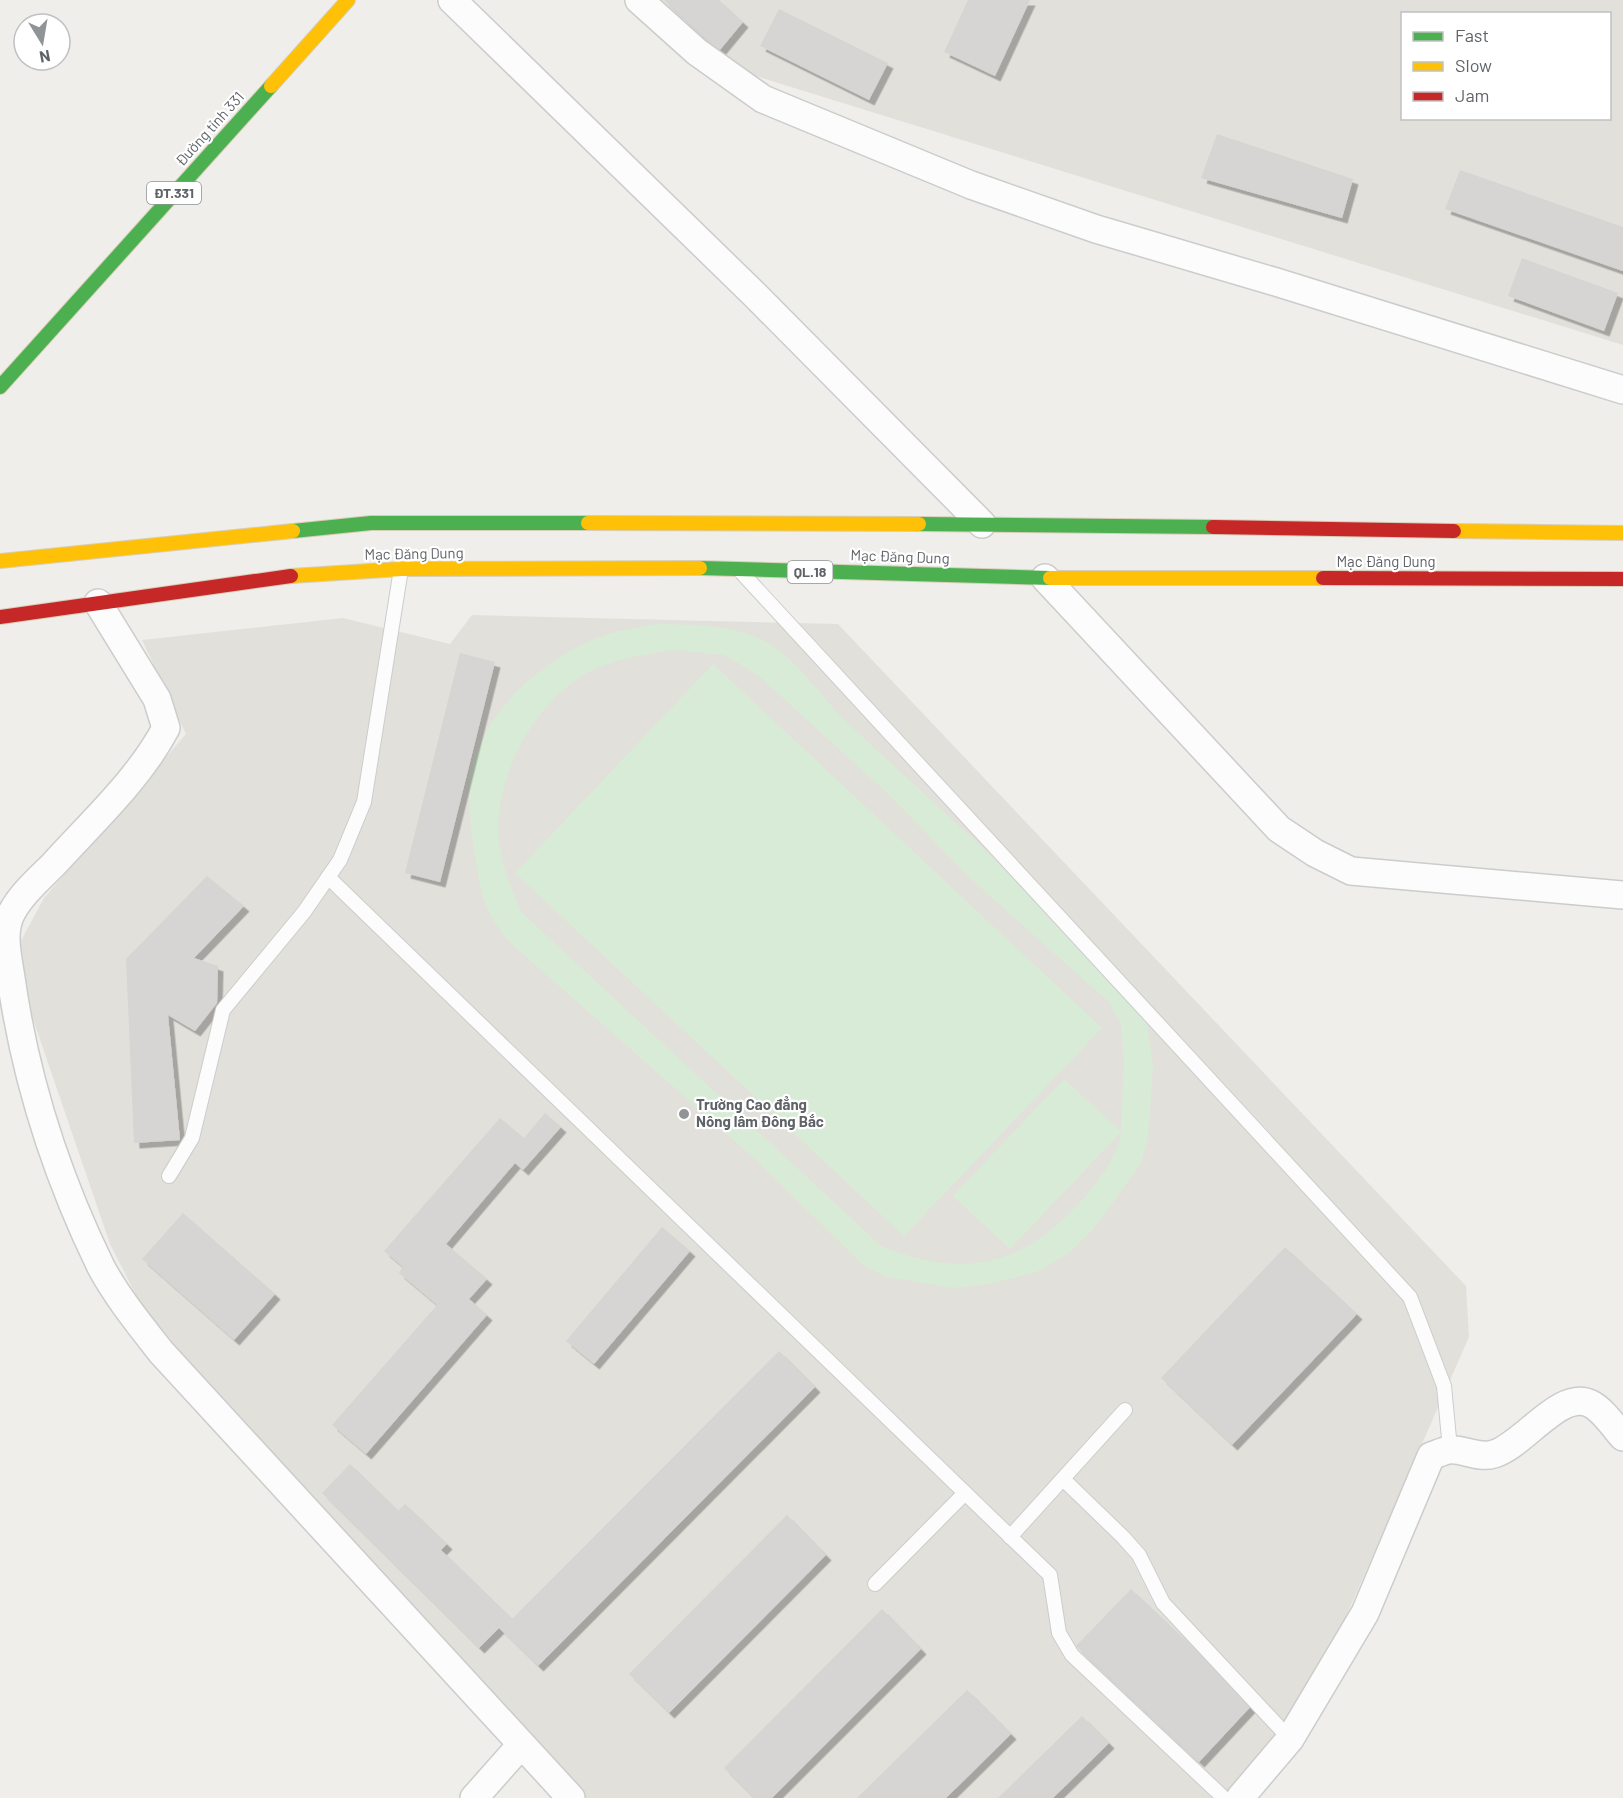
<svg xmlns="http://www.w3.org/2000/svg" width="1623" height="1798" viewBox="0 0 1623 1798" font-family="Barlow,sans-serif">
  <defs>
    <filter id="shadow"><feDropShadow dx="5.5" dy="5.5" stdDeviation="0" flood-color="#0004"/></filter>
  </defs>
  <rect width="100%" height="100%" fill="#efeeea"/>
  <g fill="#e2e0da" fill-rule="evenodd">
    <path d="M654,0H1623V345L759,77L725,63ZM1402,14H1610V118H1402Z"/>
    <path d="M472,615L838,624L1466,1286L1469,1337L1340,1630L1295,1709L1227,1798H583L200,1384L141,1305L110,1244L21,984L17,948L44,898L186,734L142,640L343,618L450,644Z"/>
  </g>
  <g fill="#d8ebd6" fill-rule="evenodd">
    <path d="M656,624C693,625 737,624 770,644C795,660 821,694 841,717L1117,972L1147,1021L1153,1067L1148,1138L1140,1165L1094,1228L1070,1252L1037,1272L989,1284L952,1288L887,1277L863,1265L756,1160L514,946C483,914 481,893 474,851C470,820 465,786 476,755C493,704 545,660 594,639C614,631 635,628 656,624ZM675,650L725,655L759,676L885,791L971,879L1110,1003L1121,1024L1124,1060L1121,1131L1064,1079L953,1196L1010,1249L1121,1132C1117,1158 1100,1179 1083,1199C1024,1266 964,1280 881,1246L520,911C513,892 505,874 501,854C488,789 527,711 582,676C608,660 645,654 675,650Z"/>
    <path d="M713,664L1102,1028L904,1236L515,873Z"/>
  </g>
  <g fill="#d6d5d3" filter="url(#shadow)">
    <path d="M664,0H719L743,22L719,51Z"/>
    <path d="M968,0H1030L995,76L944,52Z"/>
    <path d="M779,9L888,63L869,100L760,46Z"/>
    <path d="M1217,134L1353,179L1342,218L1201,178Z"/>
    <path d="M1460,170L1623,227V271L1445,209Z"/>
    <path d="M1522,258L1618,293L1604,331L1508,296Z"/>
    <path d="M460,653L495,662L440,882L405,873Z"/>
    <path d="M207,876L244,906L194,958L218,966L217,1003L195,1031L168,1015L180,1140L134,1143L126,959Z"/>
    <path d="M545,1113L561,1127L523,1170L515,1163L446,1244L487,1279L469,1299L487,1315L366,1454L332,1425L437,1305L399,1273L403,1267L384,1251L500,1118L524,1138Z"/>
    <path d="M183,1213L275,1294L234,1340L142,1259Z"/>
    <path d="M662,1227L690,1251L594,1364L566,1341Z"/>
    <path d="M1285,1247L1357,1314L1232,1445L1161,1378Z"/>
    <path d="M779,1351L815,1387L538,1666L499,1628L479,1648L322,1493L350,1464L398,1511L405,1504L447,1544L441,1550L512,1619Z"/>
    <path d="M787,1515L826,1555L669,1713L629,1674Z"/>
    <path d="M1131,1589L1253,1704L1199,1762L1076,1646Z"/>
    <path d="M882,1609L921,1649L772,1798H754L724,1768Z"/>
    <path d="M967,1690L1011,1734L946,1798H857Z"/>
    <path d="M1082,1716L1109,1743L1053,1798H998Z"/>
  </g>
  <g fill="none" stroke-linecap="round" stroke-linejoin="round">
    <g stroke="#cbcccc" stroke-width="16">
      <g id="lane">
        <path d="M742,573L1410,1297L1444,1386L1450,1449"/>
        <path d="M328,877L1050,1575L1059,1633L1072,1655L1224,1798"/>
        <path d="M169,1176L192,1138L223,1010L304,912L340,860L364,802L401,569"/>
        <path d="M1063,1479L1123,1537L1139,1555L1163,1603L1290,1739"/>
        <path d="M1010,1537L1125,1410"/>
        <path d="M875,1584L965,1493"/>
      </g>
    </g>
    <g stroke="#cbcccc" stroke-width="30">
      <g id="street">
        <path d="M452,0L754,294L982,524"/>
        <path d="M639,0L697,52L763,99L971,185L1096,229L1276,282L1623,390"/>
        <path d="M1045,578L1279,829L1315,853L1351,871L1623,895"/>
        <path d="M98,603L157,699L166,728C139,779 93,821 54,864C39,879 19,896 10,916C2,935 8,958 11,978C25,1077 57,1177 101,1267C117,1297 140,1325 161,1352L571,1798"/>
        <path d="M474,1798L521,1745"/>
        <path d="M1240,1798L1290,1739L1365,1613L1431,1456C1437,1454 1443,1451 1449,1450C1462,1448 1478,1459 1494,1454C1524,1445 1561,1388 1591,1404C1603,1410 1614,1427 1623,1437"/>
      </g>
    </g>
    <g stroke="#d7ceb8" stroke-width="16">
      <g id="fast">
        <path d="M0,387L271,86"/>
        <path d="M919,524L1213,527"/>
        <path d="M293,531L371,523H588"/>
        <path d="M700,568L1050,578"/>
      </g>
    </g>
    <g stroke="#d7ceb8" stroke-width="16">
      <g id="slow">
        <path d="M271,86L348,0"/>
        <path d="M588,523L919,524"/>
        <path d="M1454,531L1623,533"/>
        <path d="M0,561L293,531"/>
        <path d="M291,576L401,569L700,568"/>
        <path d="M1050,578H1323"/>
      </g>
    </g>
    <g stroke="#d7ceb8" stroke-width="16">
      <g id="jam">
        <path d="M1213,527L1454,531"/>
        <path d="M1323,578L1623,579"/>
        <path d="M0,617L291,576"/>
      </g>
    </g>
    <use href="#lane" stroke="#fdfcfc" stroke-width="14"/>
    <use href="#street" stroke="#fdfcfc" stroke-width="27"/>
    <use href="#fast" stroke="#4caf50" stroke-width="14"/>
    <use href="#slow" stroke="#ffc107" stroke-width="14"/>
    <use href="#jam" stroke="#c62828" stroke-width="14"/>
  </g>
  <circle fill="#919496" stroke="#fff" stroke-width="2" cx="684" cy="1114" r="6"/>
  <g text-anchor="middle" stroke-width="4.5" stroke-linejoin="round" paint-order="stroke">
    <g fill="#fff" stroke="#8f9295" stroke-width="1.5">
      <rect x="147" y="182" width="54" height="22" rx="4.5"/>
      <rect x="787.5" y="561" width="45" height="22" rx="4.5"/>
    </g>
    <g font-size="14" font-weight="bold" fill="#5f6368">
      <text x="174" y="198">ĐT.331</text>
      <text x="810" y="577">QL.18</text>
    </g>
    <g font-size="15" fill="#5f6368" stroke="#fff">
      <text transform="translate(210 129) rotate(-48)" y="5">Đường tỉnh 331</text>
      <text transform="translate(414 554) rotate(-1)" y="5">Mạc Đăng Dung</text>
      <text transform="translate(900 557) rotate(2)" y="5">Mạc Đăng Dung</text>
      <text x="1386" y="567">Mạc Đăng Dung</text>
    </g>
    <g font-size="15" font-weight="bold" fill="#5f6368" stroke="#fff" text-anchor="start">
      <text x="696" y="1110">Trường Cao đẳng<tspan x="696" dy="17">Nông lâm Đông Bắc</tspan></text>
    </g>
  </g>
  <rect x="1401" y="12" width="210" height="108" fill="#ffffff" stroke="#bfc1c3" stroke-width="1.5"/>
  <rect x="1413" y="32" width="30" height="9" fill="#4caf50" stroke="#bfc1c3" stroke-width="1.5"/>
  <text x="1455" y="42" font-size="18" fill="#5f6368">Fast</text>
  <rect x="1413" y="62" width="30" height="9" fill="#ffc107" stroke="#bfc1c3" stroke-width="1.5"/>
  <text x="1455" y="72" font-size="18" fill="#5f6368">Slow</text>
  <rect x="1413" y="92" width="30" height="9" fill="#c62828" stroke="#bfc1c3" stroke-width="1.5"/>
  <text x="1455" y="102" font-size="18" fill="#5f6368">Jam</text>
  <g transform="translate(42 42) rotate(169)"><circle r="28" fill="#ffffff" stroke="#bfc1c3" stroke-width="1.5"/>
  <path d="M0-4.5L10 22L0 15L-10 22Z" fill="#919496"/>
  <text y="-9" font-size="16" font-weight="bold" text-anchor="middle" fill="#5f6368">N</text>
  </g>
</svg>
